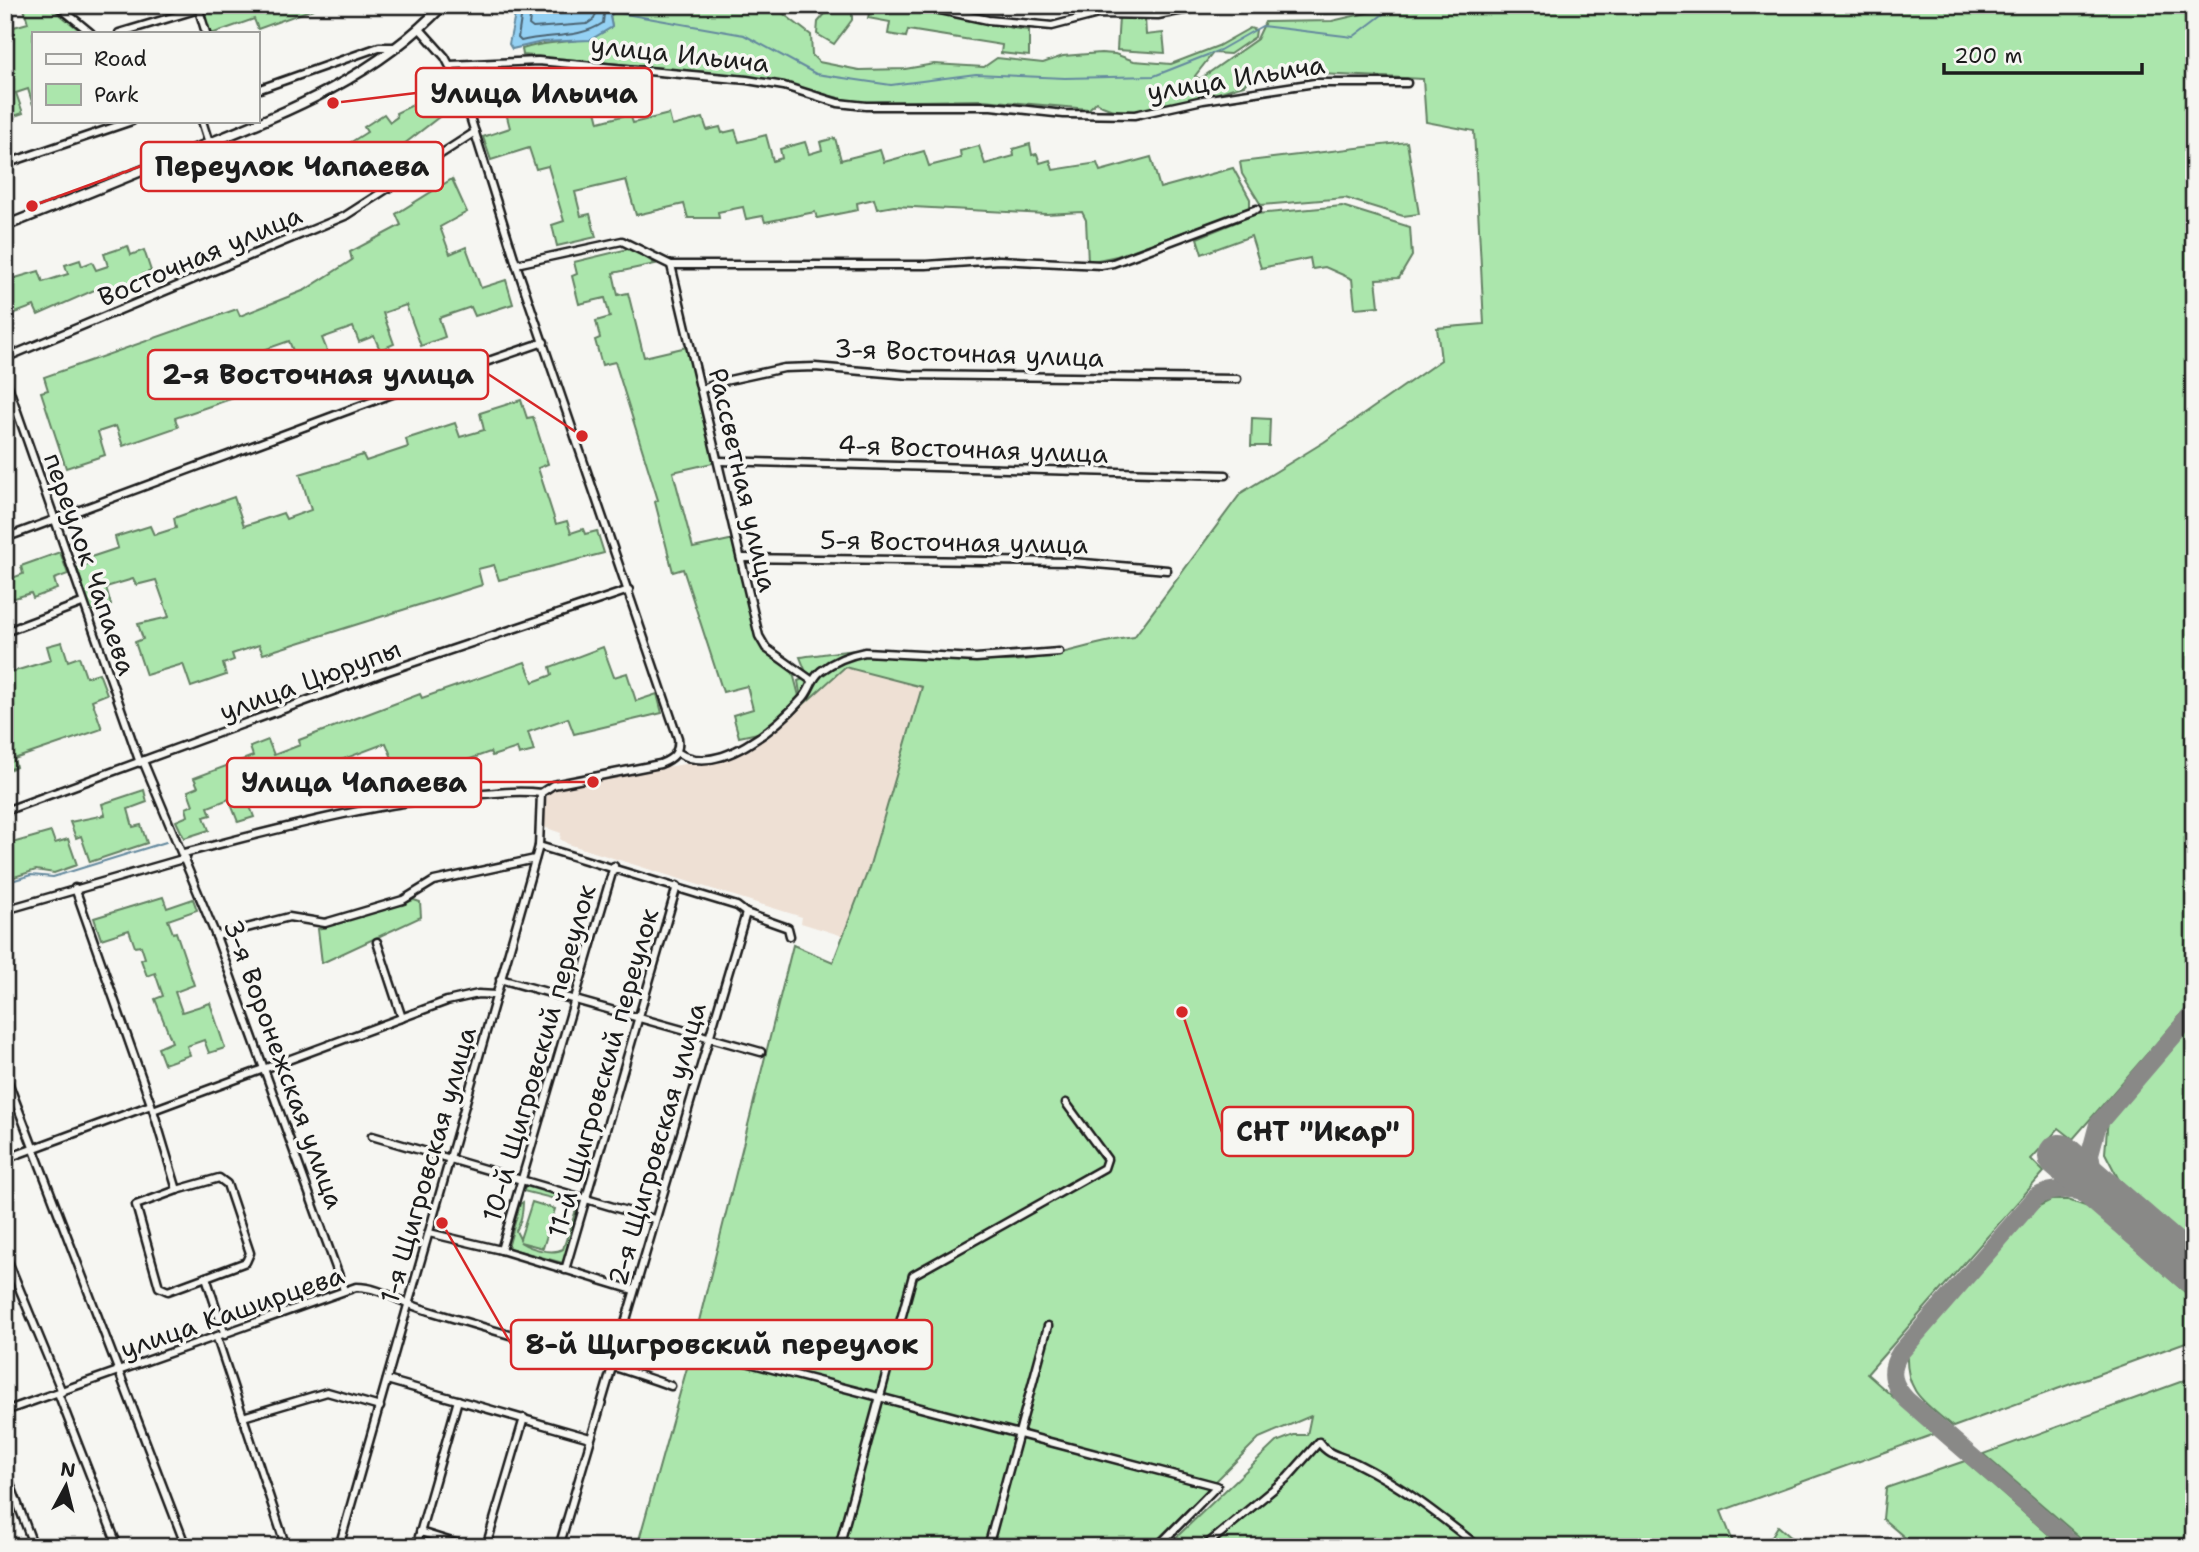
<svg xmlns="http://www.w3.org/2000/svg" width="2199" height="1552" viewBox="0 0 2199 1552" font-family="'Shantell Sans',sans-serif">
  <rect width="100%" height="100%" fill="#f6f6f2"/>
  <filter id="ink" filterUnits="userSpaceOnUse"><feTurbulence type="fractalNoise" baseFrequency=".0143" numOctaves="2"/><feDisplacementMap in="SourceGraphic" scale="14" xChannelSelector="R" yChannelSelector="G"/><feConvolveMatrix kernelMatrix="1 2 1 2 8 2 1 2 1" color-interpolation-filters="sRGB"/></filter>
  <g filter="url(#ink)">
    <path fill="#eee0d4" d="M845,667L922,686L869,868L843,936L801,923L802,917L568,844L560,839L561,833L541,826L549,787L737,755L738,750L757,738L766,740Z"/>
    <g fill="#abe6ac" stroke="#648164" stroke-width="2">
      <path d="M23,5H48L83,33H33V105L28,89L16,93L23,113L5,119V17L10,28L28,23Z"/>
      <path d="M201,5H324L258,29L254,19L214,33H209Z"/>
      <path d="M617,5L662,8L679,5H772L811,35L812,55L819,62L859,70L905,69L934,64L984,67L997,58L1043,63L1063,56L1101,53L1115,54L1134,61L1171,64L1218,46L1250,28L1256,30L1255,37L1230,54L1213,53L1195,76L1200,79L1257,39L1265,22L1332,21L1371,12L1369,5H2194V1000L2073,1139L2059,1128L2031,1159L2044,1172L1867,1374L1935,1434L1721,1511L1735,1547H1166L1276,1442L1294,1435H1307L1311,1416L1259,1438L1150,1547H637L690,1357L793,945L833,962L869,868L922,687L845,667L793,714L801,699L798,681L808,677L800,657C832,653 864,647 896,650C934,653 970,662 1008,661C1052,660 1091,642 1134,637L1241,493L1324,442L1441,360L1437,328L1484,324L1474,131L1426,122L1423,79L1299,73L1270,80L1253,75L1244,85C1208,95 1127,127 1096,102L1089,109L983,100L856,102L748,76L523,55L522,49C557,37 580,48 612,27L610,16Z"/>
      <path d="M815,5H847L852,10V20L834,44L817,34L818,22L825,14Z"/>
      <path d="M871,5C895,5 919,5 943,10C973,17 999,28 1029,30V56L1001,53L1002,45L908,30L906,37L888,34L890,22L868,18Z"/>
      <path d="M1280,5H1366L1368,9C1337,16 1311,15 1280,8Z"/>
      <path d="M1119,17L1145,18L1146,35L1163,33L1165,53L1117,50Z"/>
      <path d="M540,91L544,103L566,98L568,105L593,98L599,122L630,114L633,123L669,114L672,126L703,118L707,130L720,127L722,133L735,130L739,142L766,135L773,161L782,158L780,149L805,142L809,154L822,150L820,142L835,138L841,160L880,150L884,162L924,151L929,166L961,158L960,151L979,146L985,164L1014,156L1013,149L1030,144L1032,155L1037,154L1040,163L1050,160L1053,170L1097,163L1100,171L1151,157L1160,188L1233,168L1250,199V208L1117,256L1088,262L1086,220L1082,212L1046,214L894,206L877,209L874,199L857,203L858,210L817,218L815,212L765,222L763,216L746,219L743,207L718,212L719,218H688L684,204L636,215L626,180L575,192L581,216L590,214L596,237L557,246L552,225L564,221L548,166L536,169L529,148L491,160L483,137L510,128L503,101Z"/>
      <path d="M421,101L423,104L428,101L439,117L399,148L402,153L358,182L345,161L354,155L348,144L367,132L364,127L384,114L390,122L397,117L396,113Z"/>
      <path d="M1407,142L1419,214L1403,216L1345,198L1261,205L1242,174L1240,162Z"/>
      <path d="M452,179L467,212L440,227L450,254L466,247L481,288L506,280L513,304L475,316L471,307L439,318L445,337L421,346L406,305L383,313L394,344L380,350L374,336L359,342L353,327L322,338L328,353L298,363L289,341L266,349L274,371L256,377L252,369L236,374L242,395L175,418L178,427L123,446L116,426L98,432L105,455L66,468L41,392L48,390L44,377L237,309L240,316L305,290L352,260L350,252L401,225L396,214Z"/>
      <path d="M1342,206L1410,227L1412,256L1399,278L1376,279L1379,306L1355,308L1352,279L1325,267L1312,269L1310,258L1261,268L1251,236L1202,254L1197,238L1256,214Z"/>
      <path d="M128,246L131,255L144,250L151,271L141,275L142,280L104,294L101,287L38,315L34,306L13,314L5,281L39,271L43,282L68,274L65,265L80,260L82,266L92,262L96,270L108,266L104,254Z"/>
      <path d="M632,248L655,264L613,273L618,295L628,293L644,357L687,347L717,462L673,472L693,548L734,539L757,640L763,650L793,673L799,696L769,726L758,733L739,737L733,715L753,709L747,686L723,692L683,569L673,572L655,502L658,500L615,362L602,365L595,340L600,338L596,321L610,317L605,298L579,304L572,276L577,274L574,262Z"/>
      <path d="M521,400L527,418L533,417L548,464L538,468L556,524L567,521L571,533L583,529L585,534L597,531L604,553L499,580L494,565L478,569L482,585L263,654L259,645L232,654L234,660L223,664L226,675L191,687L183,664L146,675L135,642L143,639L138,624L169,617L156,580L136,585L133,579L106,587L111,605L91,611L77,568L93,563L91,557L118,548L115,537L150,526L154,535L176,528L174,518L234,497L244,526L283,513L286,519L311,510L300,474L363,455L366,461L408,447L406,439L455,423L460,437L484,430L480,413Z"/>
      <path d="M1252,418L1270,419L1269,446H1251Z"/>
      <path d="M60,552L68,574L54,579L57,589L33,598L31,593L5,601V590L10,588L7,580L23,574L21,566Z"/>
      <path d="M62,642L68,661L79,657L86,677L99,673L107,694L92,700L102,729L14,759L16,767L5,771V674L51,660L47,646Z"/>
      <path d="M603,647L614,677L627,673L636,701L657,694L662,713L574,734L568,718L528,732L534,751L519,755L517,748L492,756L490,752L445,768L443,762L422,769L429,792L407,796L386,743L275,785L270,774L260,778L261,784L244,790L254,817L238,822L229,799L208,807L211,815L204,817L209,830L184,838L176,821L188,816L186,808L193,805L188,791L198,787L194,778L253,756L250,747L268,740L274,755L300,745L299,740L420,694L422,698L525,662L533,682L552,675L550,667Z"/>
      <path d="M144,790L147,802L128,809L133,827L141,825L147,843L90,862L81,836L76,838L70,822L105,815L102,804Z"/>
      <path d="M51,832L55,843L68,839L77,865L54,873L36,870L5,880V845Z"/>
      <path d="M163,897L167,908L193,899L197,910L168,920L173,933L176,932L194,985L175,992L182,1012L210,1003L225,1048L209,1053L204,1040L187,1046L190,1055L164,1064L158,1048L172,1042L155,999L163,996L155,973L147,976L141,960L145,958L141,946L135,947L129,930L101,939L94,918Z"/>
      <path d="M414,900L420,902L421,917L322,963L318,929Z"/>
      <path d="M2194,1018V1245L2119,1180L2105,1153L2108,1117Z"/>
      <path d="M528,1184L581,1200L583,1205L563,1263L508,1248L520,1204L523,1202C523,1212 521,1222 516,1231L520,1239L532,1202L555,1209L543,1248L520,1242C531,1249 552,1255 563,1249L577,1207L576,1204L523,1191Z"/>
      <path d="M2051,1200H2068L2088,1207L2194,1300V1339L1953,1427C1926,1403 1905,1394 1907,1353L2029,1211Z"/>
      <path d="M2194,1377V1547H2091L1983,1454Z"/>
      <path d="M1965,1461L2063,1547H1916L1883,1519L1886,1488Z"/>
      <path d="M1778,1526L1802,1547H1756L1769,1541Z"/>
    </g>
    <path fill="#94d1f4" stroke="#64899e" stroke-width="2" d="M517,5H617V6L610,17L612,27L590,40L542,42L512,49L509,44Z"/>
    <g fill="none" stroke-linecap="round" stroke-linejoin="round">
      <g stroke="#4c6472" stroke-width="2">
        <path d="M523,5L518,38L521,41C549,34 579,39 603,23L604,14L610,5"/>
        <path d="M532,5L529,25L533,28L587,24L594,19L599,5"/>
      </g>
      <g stroke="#64899e" stroke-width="2">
        <path d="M614,12L744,35L816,74L891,85L976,74L1065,78L1154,76L1220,50L1262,26L1353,37L1395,5"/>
        <path d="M450,13H456L462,5"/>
        <path d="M5,883L31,875L53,877L166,842"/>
      </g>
      <g stroke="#898987" stroke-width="18">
        <path d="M2095,1186L2090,1154L2098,1124L2194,1012"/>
        <path d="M2076,1547L1907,1400C1893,1386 1888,1371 1900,1353L2036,1197C2061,1183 2085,1192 2111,1200"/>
      </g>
      <path stroke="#898987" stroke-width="44" d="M2060,1156L2194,1272"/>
      <g stroke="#1c1c1c" stroke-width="11">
        <g id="minor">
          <path d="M57,5L91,33"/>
          <path d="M917,5L988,20L1052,26L1098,14L1158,15L1209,5"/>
          <path d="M198,7L206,33"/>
          <path d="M119,33L199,9"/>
          <path d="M450,65L538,61L747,80L784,86L838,103L866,106H991L1064,114L1135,115L1203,100L1315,83H1407"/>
          <path d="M257,90L379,47H398"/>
          <path d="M202,121L209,143"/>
          <path d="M5,164L132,121"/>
          <path d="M516,264L622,241L671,265H926L999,260L1101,265L1113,263L1257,209"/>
          <path d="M671,265L759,636L766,648L811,680"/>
          <path d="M5,358L345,216L475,132"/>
          <path d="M5,377L140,763"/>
          <path d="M703,389L720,382L784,368L815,367L909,375L1237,379"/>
          <path d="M720,461L1226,475"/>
          <path d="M5,538L395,393L544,342"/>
          <path d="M741,558L1072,562L1167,570"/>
          <path d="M5,632L82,603"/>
          <path d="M677,752C717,779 778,726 803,698C811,689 811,679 821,671C834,661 849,655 865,652L976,658L1059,652"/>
          <path d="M143,761L216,936L344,1290"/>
          <path d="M5,811L385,672L629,590"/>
          <path d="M539,846L737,906L746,913L788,928L790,936"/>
          <path d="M184,853C279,829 374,802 472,795C495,793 518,790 541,793L553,785L660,764C673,759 680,753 678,738L516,264L461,88L445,57L420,29"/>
          <path d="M75,888L153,1110L177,1190L219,1178L227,1184L250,1253L246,1262L206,1277"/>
          <path d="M5,910L186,858"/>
          <path d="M216,936L289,917L325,923L403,900L434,881L535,859"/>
          <path d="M377,942L402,1018"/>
          <path d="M500,979L761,1052"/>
          <path d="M5,1074L186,1547"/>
          <path d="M153,1110L447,1001L478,994L496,995"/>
          <path d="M372,1136L654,1219"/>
          <path d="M5,1159L151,1105"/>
          <path d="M177,1190L136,1205L159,1287L168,1291L206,1277L225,1335"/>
          <path d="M429,1233L501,1250L633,1290"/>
          <path d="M501,1250L614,866"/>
          <path d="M5,1254L62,1392"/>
          <path d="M565,1270L677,886"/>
          <path d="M217,1338L286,1547"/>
          <path d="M685,1346L1217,1486L1157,1547"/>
          <path d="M387,1380L590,1438"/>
          <path d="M58,1393L118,1547"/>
          <path d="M5,1411L356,1287C381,1287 401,1303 426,1310C507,1335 590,1357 671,1386"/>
          <path d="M243,1417L327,1392L380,1407"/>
          <path d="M5,1470L34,1547"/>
          <path d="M420,1532L468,1547"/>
          <path d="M339,1547L539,846L541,793"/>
          <path d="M416,1547L458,1400"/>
          <path d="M486,1547L524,1418"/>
          <path d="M559,1547L746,913"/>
          <path d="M839,1547L913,1275L1104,1168L1107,1159L1066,1103"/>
          <path d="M988,1547L1048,1326"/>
          <path d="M1204,1547L1288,1477L1319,1442C1328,1456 1342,1456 1356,1463C1401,1485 1440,1516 1479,1547"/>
        </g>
      </g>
      <g stroke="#1c1c1c" stroke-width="13">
        <path id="major" d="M5,226C68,201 130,176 192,150C284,113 374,79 443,5"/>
      </g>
      <use href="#minor" stroke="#f6f6f2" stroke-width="6"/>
      <use href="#major" stroke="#f6f6f2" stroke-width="8"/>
    </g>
  </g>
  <g text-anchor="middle" stroke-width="7" stroke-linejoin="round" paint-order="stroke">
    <g font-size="26" fill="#1c1c1c" stroke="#f6f6f2">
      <text transform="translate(680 54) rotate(6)" y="9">улица Ильича</text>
      <text transform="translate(1236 78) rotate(-9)" y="9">улица Ильича</text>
      <text transform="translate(200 256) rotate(-23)" y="9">Восточная улица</text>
      <text transform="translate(969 353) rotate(2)" y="9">3-я Восточная улица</text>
      <text transform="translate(973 449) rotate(2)" y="9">4-я Восточная улица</text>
      <text transform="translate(743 480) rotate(77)" y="9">Рассветная улица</text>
      <text transform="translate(954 542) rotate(1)" y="9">5-я Восточная улица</text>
      <text transform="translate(90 564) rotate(71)" y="9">переулок Чапаева</text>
      <text transform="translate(310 680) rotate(-20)" y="9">улица Цюрупы</text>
      <text transform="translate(539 1053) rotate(-74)" y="9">10-й Щигровский переулок</text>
      <text transform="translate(284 1064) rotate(70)" y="9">3-я Воронежская улица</text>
      <text transform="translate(603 1073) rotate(-74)" y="9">11-й Щигровский переулок</text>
      <text transform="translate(657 1144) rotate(-74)" y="9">2-я Щигровская улица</text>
      <text transform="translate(428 1165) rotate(-74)" y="9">1-я Щигровская улица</text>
      <text transform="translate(232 1312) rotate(-19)" y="9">улица Каширцева</text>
    </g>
  </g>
  <path fill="none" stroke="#d62828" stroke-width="2.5" d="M333 103L416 93M32 206L141 166M582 436L488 374M593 782L481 782M1182 1012L1222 1132M442 1223L511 1344"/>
  <g fill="#d62828" stroke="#f6f6f2" stroke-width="2.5">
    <circle cx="333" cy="103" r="7"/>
    <circle cx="32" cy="206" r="7"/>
    <circle cx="582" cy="436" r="7"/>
    <circle cx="593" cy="782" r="7"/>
    <circle cx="1182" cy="1012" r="7"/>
    <circle cx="442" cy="1223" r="7"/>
  </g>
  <g fill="#f6f6f2" stroke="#d62828" stroke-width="2.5">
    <rect x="416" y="68" width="236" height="49" rx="7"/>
    <rect x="141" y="142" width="302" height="49" rx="7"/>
    <rect x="148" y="350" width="340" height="49" rx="7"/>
    <rect x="227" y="758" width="254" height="49" rx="7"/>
    <rect x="1222" y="1107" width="191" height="49" rx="7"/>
    <rect x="511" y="1320" width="421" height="49" rx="7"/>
  </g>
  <g font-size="28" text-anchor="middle" font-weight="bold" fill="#1c1c1c">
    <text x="534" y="103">Улица Ильича</text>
    <text x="292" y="176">Переулок Чапаева</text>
    <text x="318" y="384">2-я Восточная улица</text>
    <text x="354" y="792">Улица Чапаева</text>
    <text x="1318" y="1141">СНТ "Икар"</text>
    <text x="722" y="1354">8-й Щигровский переулок</text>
  </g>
  <rect width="2199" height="1552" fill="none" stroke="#f6f6f2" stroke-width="28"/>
  <rect x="14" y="14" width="2171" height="1524" fill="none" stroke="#1c1c1c" stroke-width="2.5" filter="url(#ink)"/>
  <rect x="32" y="32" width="228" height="91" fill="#f6f6f2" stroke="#9f9f9c" stroke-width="2"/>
  <rect x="46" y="54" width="35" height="10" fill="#f6f6f2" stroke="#9f9f9c" stroke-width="2"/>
  <text x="94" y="66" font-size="21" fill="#1c1c1c">Road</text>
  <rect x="46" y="84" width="35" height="21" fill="#abe6ac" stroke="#9f9f9c" stroke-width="2"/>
  <text x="94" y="102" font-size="21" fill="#1c1c1c">Park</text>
  <g transform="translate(66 1486) rotate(7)" stroke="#f6f6f2" stroke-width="5" paint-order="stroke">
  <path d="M0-5L12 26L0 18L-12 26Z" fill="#1c1c1c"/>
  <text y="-10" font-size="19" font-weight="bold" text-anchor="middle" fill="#1c1c1c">N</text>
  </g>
  <path d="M1944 63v10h198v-10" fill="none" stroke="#1c1c1c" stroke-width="3.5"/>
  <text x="1954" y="63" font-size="21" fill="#1c1c1c" stroke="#f6f6f2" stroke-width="5" paint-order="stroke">200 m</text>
</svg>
